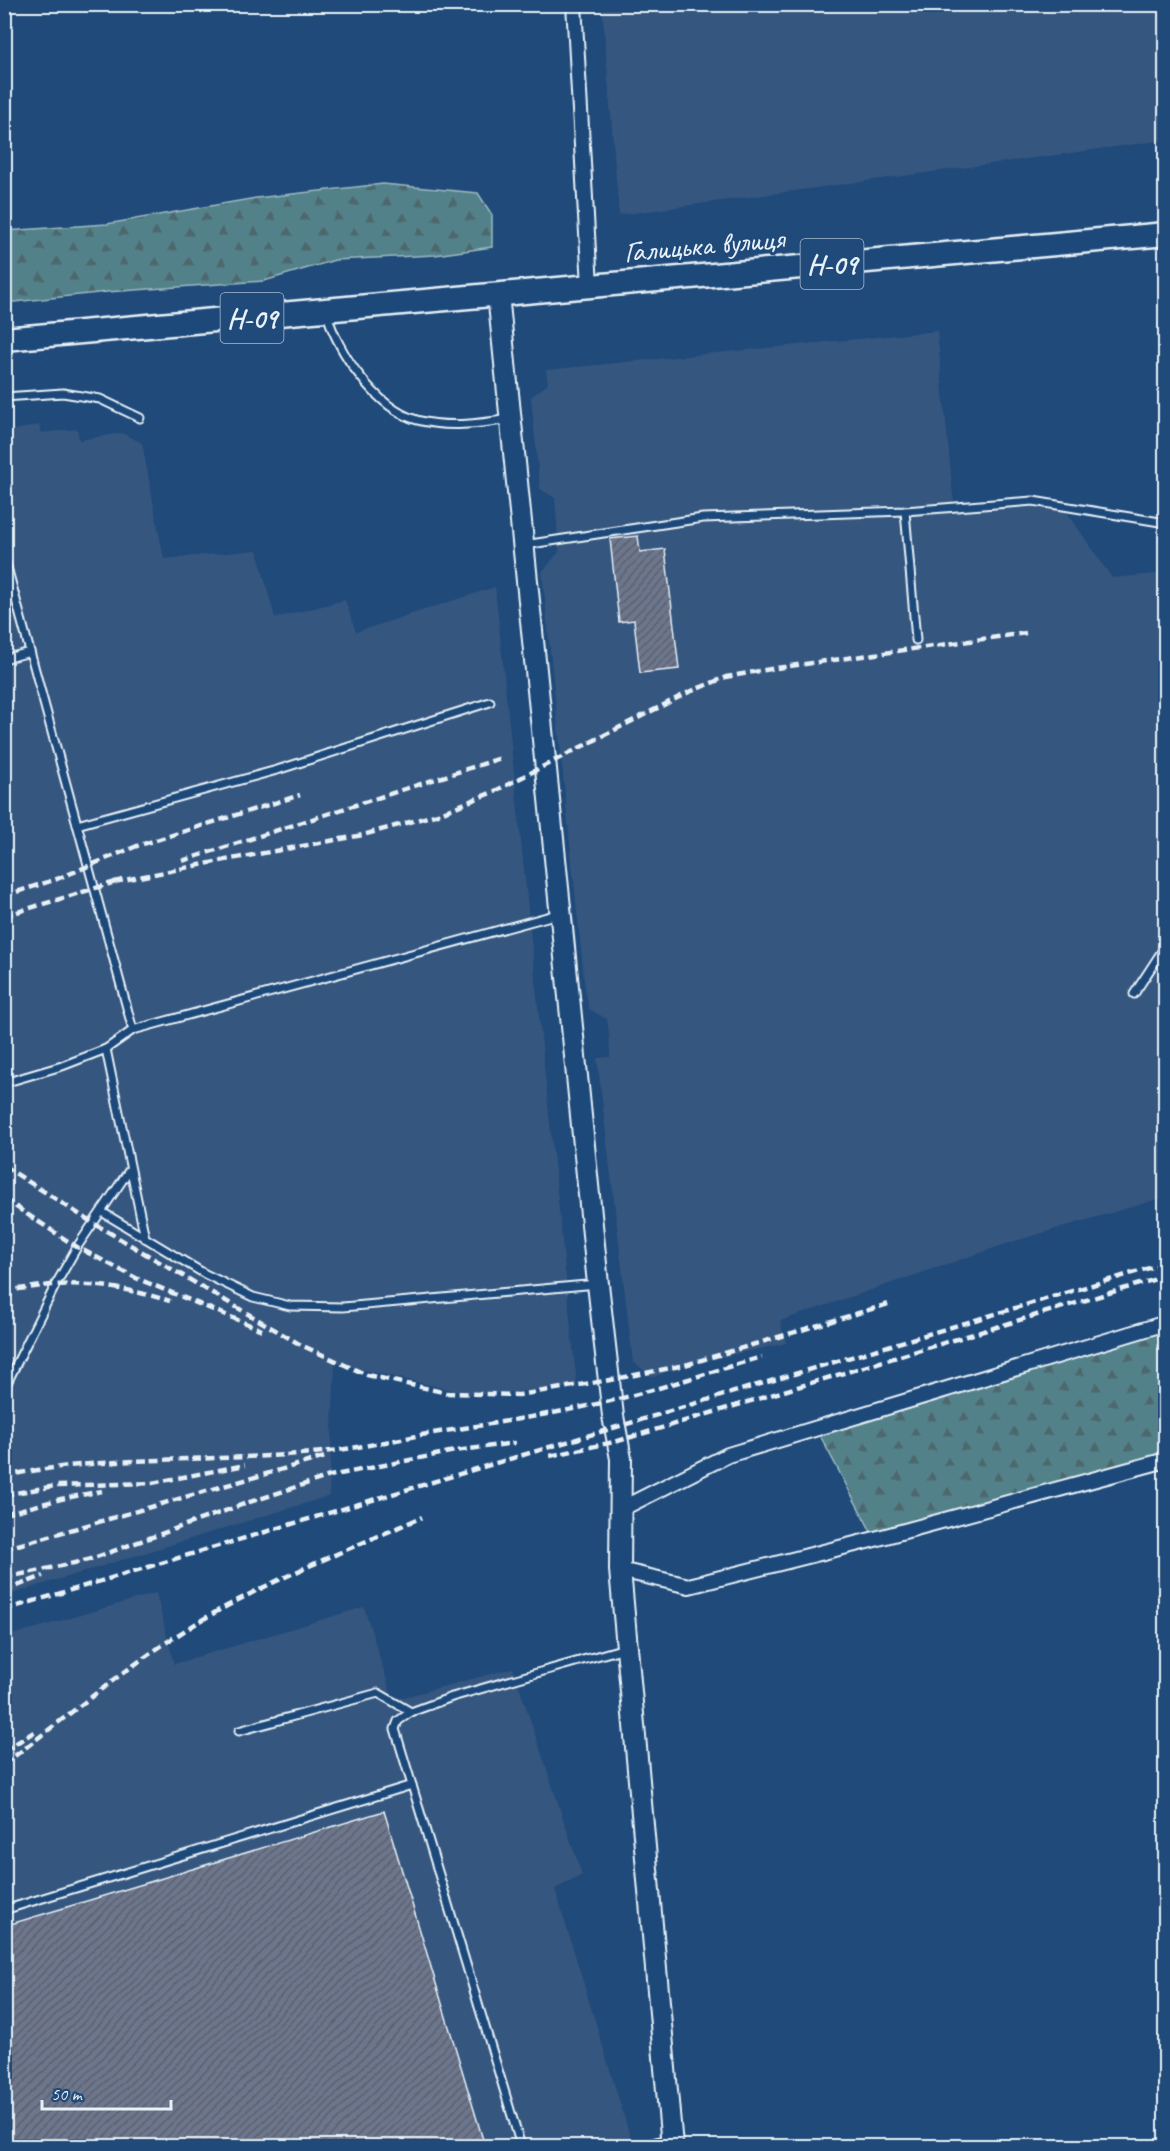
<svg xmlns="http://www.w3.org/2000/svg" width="1170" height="2151" viewBox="0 0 1170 2151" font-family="Caveat,sans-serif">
  <defs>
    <pattern id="forest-firs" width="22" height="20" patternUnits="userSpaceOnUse" patternTransform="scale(1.5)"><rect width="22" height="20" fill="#52818a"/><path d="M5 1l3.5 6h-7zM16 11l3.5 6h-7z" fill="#4d676d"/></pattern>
    <pattern id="building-hatch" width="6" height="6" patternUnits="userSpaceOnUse" patternTransform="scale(1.5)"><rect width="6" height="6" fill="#6c768c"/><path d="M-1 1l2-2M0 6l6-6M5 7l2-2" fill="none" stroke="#5b616e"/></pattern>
  </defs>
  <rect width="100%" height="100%" fill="#1f4a7a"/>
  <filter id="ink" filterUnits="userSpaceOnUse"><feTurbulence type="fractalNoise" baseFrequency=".0167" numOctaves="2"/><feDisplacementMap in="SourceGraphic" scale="12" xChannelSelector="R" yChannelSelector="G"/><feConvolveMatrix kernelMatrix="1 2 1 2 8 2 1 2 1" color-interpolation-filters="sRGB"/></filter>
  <g filter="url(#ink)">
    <g fill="#36577f">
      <path d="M602,5H1165V140L619,215Z"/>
      <path d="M937,331L954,505L1058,499L1112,578L1165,573V1197L1015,1241L780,1321L786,1343L685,1365L653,1377L633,1362L597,1058L610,1057L609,1033L607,1019L589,1009L585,989L542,572L559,552L555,498L540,489L531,397L548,384L546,370Z"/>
      <path d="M4,420L5,432L39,425L41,433L77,429L79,440L122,433L142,443L164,559L257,550L275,618L345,600L356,632L495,587L577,1387L473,1395L335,1363L329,1496L5,1596Z"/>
      <path d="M156,1593L174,1664L364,1607L393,1700L513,1668L582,1875L555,1889L633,2146H5V1637Z"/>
    </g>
    <g fill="url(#forest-firs)" stroke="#9db9c1" stroke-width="1.5">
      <path d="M383,184L478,193L492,215V247L435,255L335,260L264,281L107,292L5,303V231L107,224L256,198Z"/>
      <path d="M1165,1323V1460L875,1539L816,1428Z"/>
    </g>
    <g fill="url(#building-hatch)" stroke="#e8f1f8" stroke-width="1.5">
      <path d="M638,536L640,552L665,549L679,669L640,673L634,620L619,622L610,539Z"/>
      <path d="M384,1811L484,2143L472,2146H4V1926Z"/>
    </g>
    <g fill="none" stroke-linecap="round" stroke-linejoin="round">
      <g stroke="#e8f1f8" stroke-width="11">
        <g id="lane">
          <path d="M327,313C336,351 377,409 417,420C447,428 479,424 509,419"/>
          <path d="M4,397L63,393L100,399L140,418"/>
          <path d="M905,511L916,640"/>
          <path d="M524,545L703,518L905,511L1033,501L1166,523"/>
          <path d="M4,556L133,1030L106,1049L62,1066L4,1083"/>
          <path d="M4,659L30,652"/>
          <path d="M77,825L277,770L490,702"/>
          <path d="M1134,994L1166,945"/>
          <path d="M133,1030L558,914"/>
          <path d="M106,1049L145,1238"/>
          <path d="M102,1212L205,1274L253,1297L290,1306L343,1307L597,1284"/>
          <path d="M4,1389L56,1284L77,1247L130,1169"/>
          <path d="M239,1731L378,1693L411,1712"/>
          <path d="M4,1910L412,1785"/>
          <path d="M521,2146L395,1729L398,1721L411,1712L452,1697L625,1648"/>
          <path d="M643,2146L669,2138"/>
        </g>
      </g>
      <g stroke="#e8f1f8" stroke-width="18">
        <g id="street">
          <path d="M574,4L590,286"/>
          <path d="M621,1509L728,1455L1166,1323"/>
          <path d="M620,1570L689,1586L875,1539L1166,1460"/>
        </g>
      </g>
      <g stroke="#e8f1f8" stroke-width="24">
        <path id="secondary" d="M498,294L598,1284L613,1416L621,1459L620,1570L672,2146"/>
      </g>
      <g stroke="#e8f1f8" stroke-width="27">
        <path id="primary" d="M4,339L1166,234"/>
      </g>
      <use href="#lane" stroke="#1f4a7a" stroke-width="7"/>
      <use href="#street" stroke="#1f4a7a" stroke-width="14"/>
      <use href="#secondary" stroke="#1f4a7a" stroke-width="20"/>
      <use href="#primary" stroke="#1f4a7a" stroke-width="22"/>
      <g stroke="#e8f1f8" stroke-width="4.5" stroke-dasharray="9 4.5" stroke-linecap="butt">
        <path d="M182,861L501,758"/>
        <path d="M114,882L220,861L363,835L438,814L493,792L687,693L726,677L776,668L1026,633"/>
        <path d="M4,896L57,879L137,846L300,795"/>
        <path d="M4,916L122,880"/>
        <path d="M4,1166L93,1223L301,1345L367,1375L447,1393L519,1395L610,1380L685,1365L892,1303"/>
        <path d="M4,1199L77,1247L136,1278L262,1330"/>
        <path d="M4,1291C21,1289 38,1286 55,1285C93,1282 134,1290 170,1301"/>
        <path d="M550,1456L618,1441L1166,1276"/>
        <path d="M4,1476C107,1455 208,1462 311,1453C350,1450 389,1441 427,1434C489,1424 550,1415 610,1401C661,1389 712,1371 762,1357"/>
        <path d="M4,1495L55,1486L152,1483L245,1465"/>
        <path d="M4,1514L61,1499L102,1491"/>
        <path d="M4,1549L325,1457"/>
        <path d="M4,1578L88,1560L247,1503L330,1476L455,1451L515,1443"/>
        <path d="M4,1591L43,1576"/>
        <path d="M4,1610L1166,1263"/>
        <path d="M4,1751L37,1730"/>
        <path d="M4,1764C71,1714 135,1659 207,1617C275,1578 350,1549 422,1517"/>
      </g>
    </g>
  </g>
  <g text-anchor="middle" stroke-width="6" stroke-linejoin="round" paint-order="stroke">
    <g fill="#1f4a7a" stroke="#acbfd2" stroke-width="1.5">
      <rect x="800.5" y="239" width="63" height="50" rx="4.5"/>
      <rect x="220.5" y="293" width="63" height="50" rx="4.5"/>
    </g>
    <g font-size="28" font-weight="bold" fill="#e8f1f8">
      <text x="832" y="274">Н-09</text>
      <text x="252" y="328">Н-09</text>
    </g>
    <g font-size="30" fill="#e8f1f8" stroke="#1f4a7a">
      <text transform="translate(704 245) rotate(-5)" y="10">Галицька вулиця</text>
    </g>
  </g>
  <rect width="1170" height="2151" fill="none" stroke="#1f4a7a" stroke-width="24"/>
  <rect x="12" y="12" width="1146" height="2127" fill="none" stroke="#e8f1f8" stroke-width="2" filter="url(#ink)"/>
  <path d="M42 2100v9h129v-9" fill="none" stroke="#e8f1f8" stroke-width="3"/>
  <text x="51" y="2100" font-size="18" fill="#e8f1f8" stroke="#1f4a7a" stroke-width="4.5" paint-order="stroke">50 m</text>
</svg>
